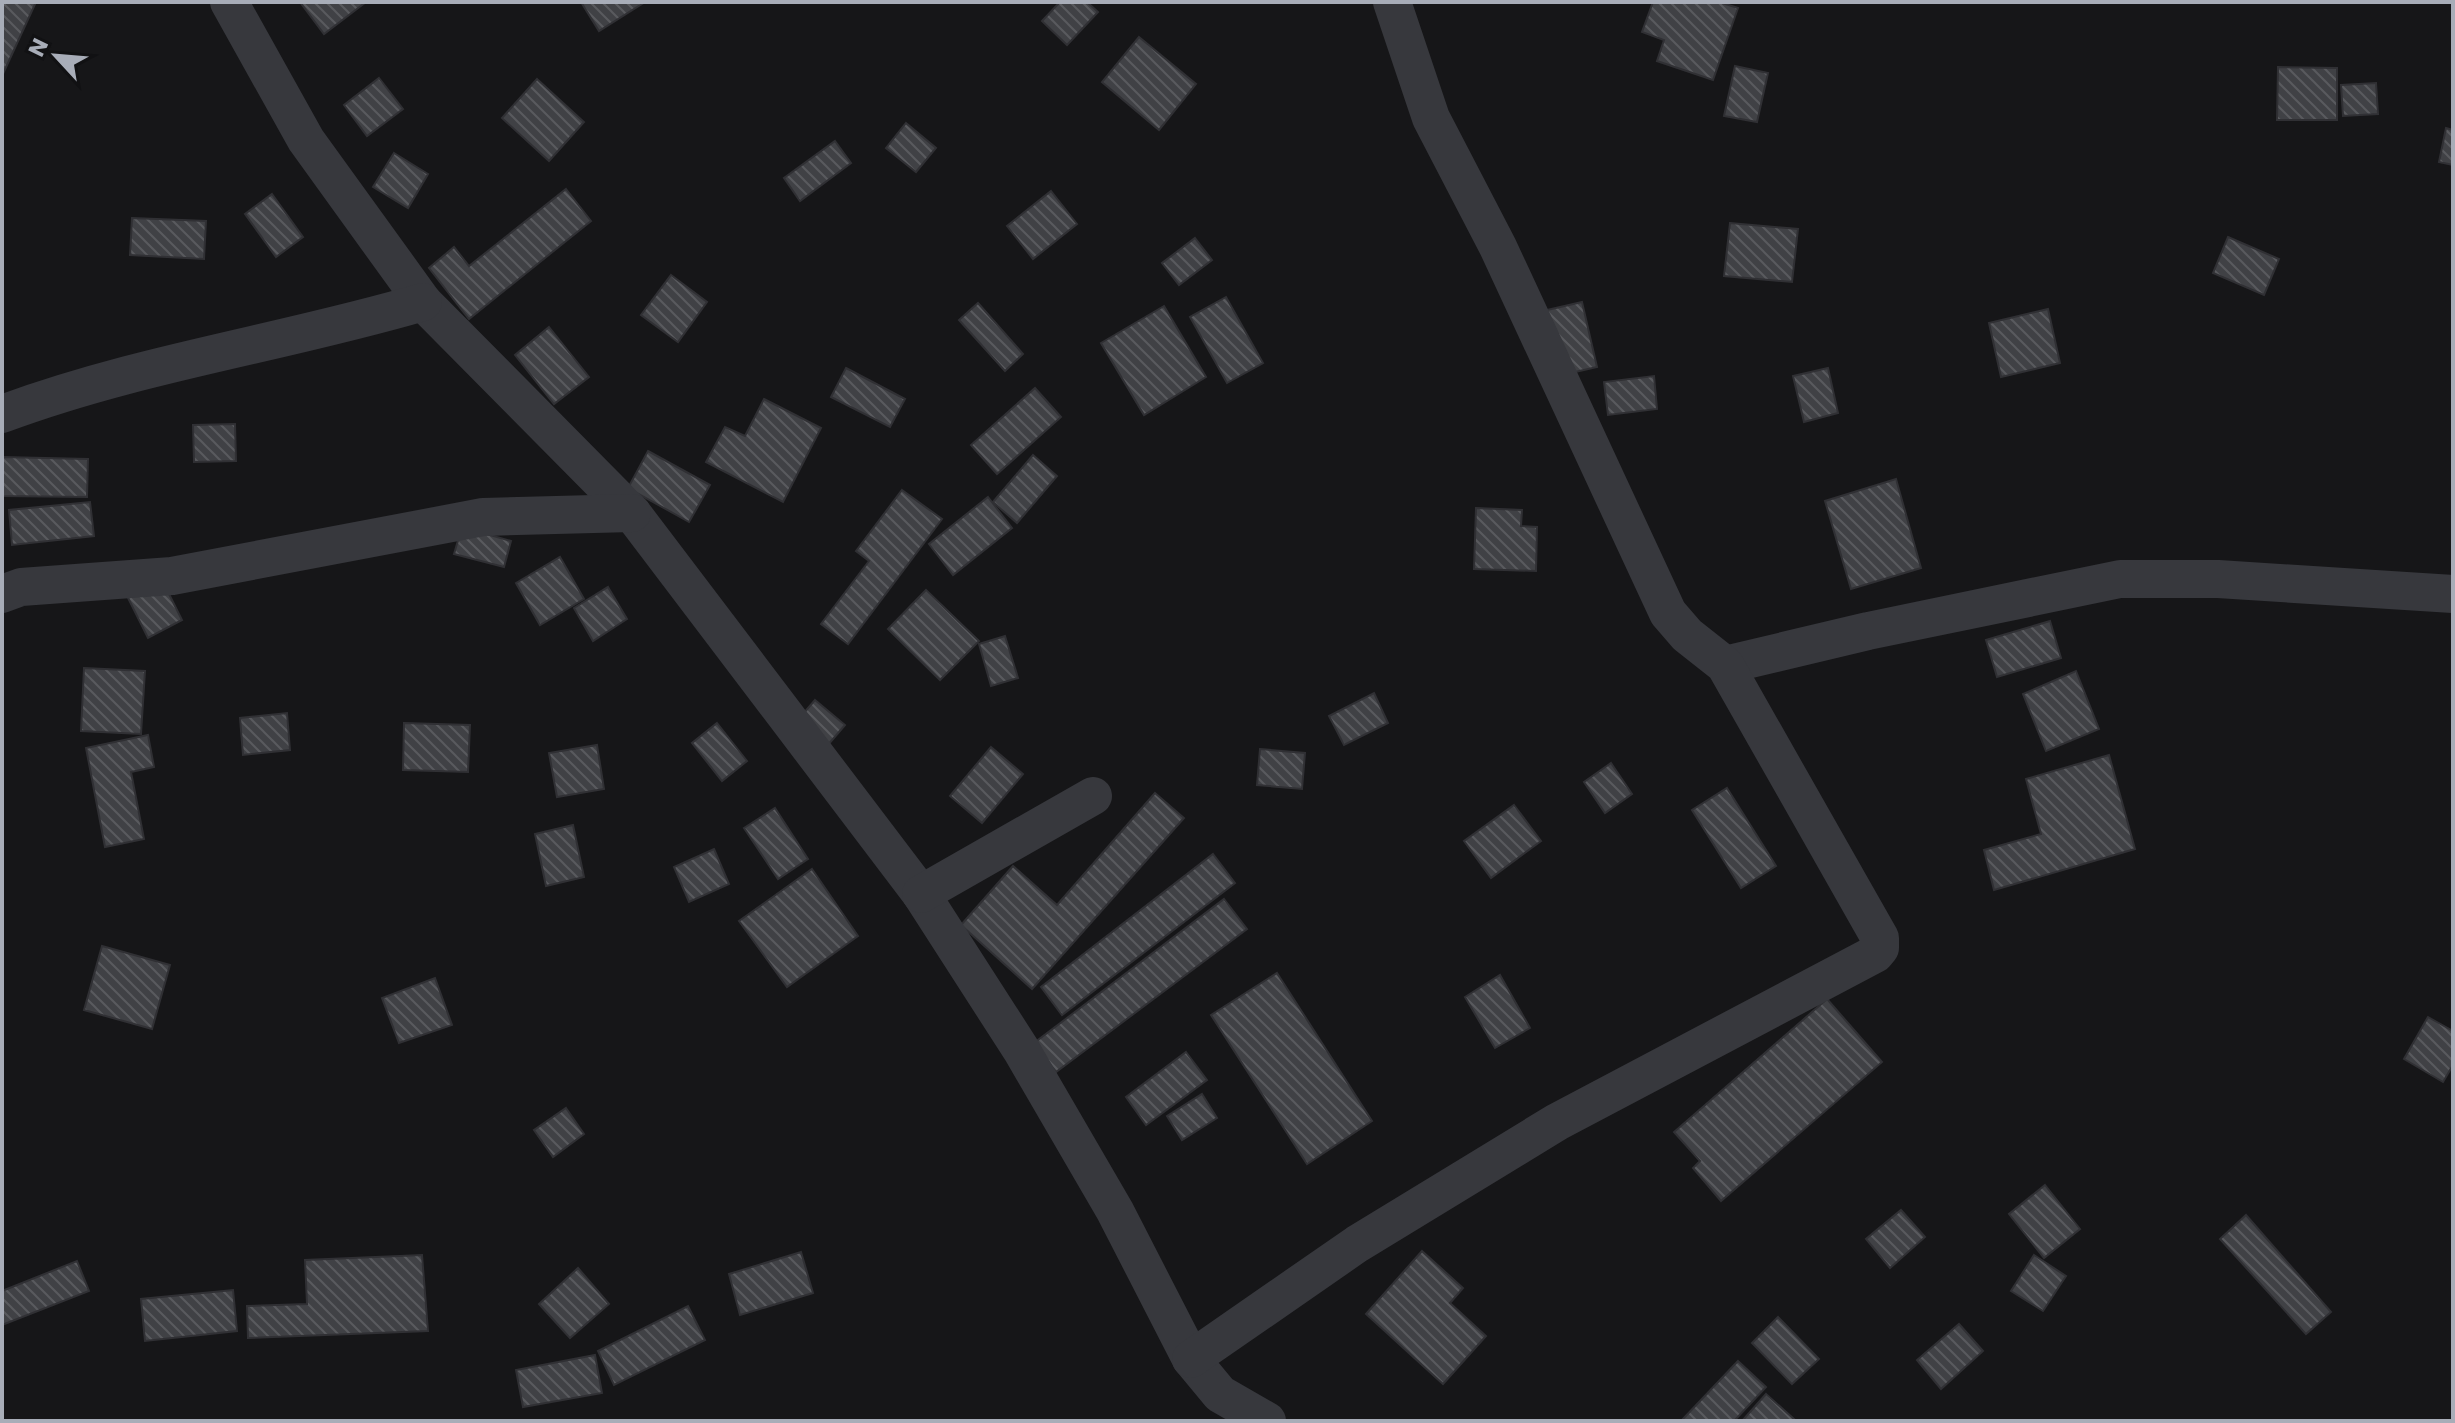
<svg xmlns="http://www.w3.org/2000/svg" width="2455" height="1423" viewBox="0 0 2455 1423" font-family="Poppins,sans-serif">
  <defs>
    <pattern id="building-back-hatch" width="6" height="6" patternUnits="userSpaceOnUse" patternTransform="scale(2)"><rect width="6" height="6" fill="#404145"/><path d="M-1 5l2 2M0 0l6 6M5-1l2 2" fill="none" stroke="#595a5e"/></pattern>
  </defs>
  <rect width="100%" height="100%" fill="#161618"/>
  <g fill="url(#building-back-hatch)" stroke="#303034" stroke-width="2">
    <path d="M2,2H36L2,76Z"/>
    <path d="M300,2H366L324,34Z"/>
    <path d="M581,2H645L599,31Z"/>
    <path d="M1060,2H1087L1098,12L1067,45L1042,21Z"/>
    <path d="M1653,2H1719L1738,8L1713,80L1657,61L1664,40L1642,32Z"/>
    <path d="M1139,37L1196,84L1159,130L1102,82Z"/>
    <path d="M1735,66L1768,73L1757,122L1724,116Z"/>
    <path d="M2278,67L2337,68V120H2277Z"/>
    <path d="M379,78L403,109L367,136L344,105Z"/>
    <path d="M537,79L584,122L549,161L502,118Z"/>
    <path d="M2376,83L2378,114L2343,116L2341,85Z"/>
    <path d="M906,123L936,148L916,172L886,148Z"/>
    <path d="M2446,128L2453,130V165L2439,162Z"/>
    <path d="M835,141L851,163L800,201L784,178Z"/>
    <path d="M394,153L428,174L408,208L373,187Z"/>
    <path d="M566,189L591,221L469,319L429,268L454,247L469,266Z"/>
    <path d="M1051,191L1077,224L1033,259L1007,226Z"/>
    <path d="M272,194L303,237L276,257L245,214Z"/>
    <path d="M132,218L206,221L204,259L130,255Z"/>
    <path d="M1730,223L1798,229L1792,282L1724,276Z"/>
    <path d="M2228,237L2279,259L2264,295L2213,273Z"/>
    <path d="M1195,238L1212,260L1179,285L1162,263Z"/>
    <path d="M671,275L707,302L678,342L641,315Z"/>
    <path d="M1226,297L1263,363L1227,383L1190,317Z"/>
    <path d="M1582,302L1597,367L1562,375L1547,310Z"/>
    <path d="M978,303L1023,354L1005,371L959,320Z"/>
    <path d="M1164,306L1206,377L1144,415L1101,343Z"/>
    <path d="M2048,309L2060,363L2001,377L1989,323Z"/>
    <path d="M549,327L589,377L554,404L515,355Z"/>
    <path d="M846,368L905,399L890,427L831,397Z"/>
    <path d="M1828,368L1838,413L1804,422L1793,376Z"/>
    <path d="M1654,376L1657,409L1608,415L1604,382Z"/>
    <path d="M1035,388L1061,417L997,474L971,445Z"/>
    <path d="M764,399L821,428L783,502L706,462L725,427L745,436Z"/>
    <path d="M235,424L236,461L194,462L193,425Z"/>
    <path d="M648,451L710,485L689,522L628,488Z"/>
    <path d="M1033,455L1057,476L1017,523L993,502Z"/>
    <path d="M2,457L88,459L87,497L2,496Z"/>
    <path d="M1896,479L1921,568L1851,589L1825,501Z"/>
    <path d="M902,490L942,519L848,644L821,624L869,561L856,551Z"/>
    <path d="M988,497L1012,528L953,575L929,544Z"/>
    <path d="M90,502L94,536L12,545L9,510Z"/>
    <path d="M1476,508L1522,510L1521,526L1537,527L1536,571L1474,569Z"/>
    <path d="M462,527L511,541L504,567L454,554Z"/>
    <path d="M560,557L584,599L540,625L516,583Z"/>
    <path d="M162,580L182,620L148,638L128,598Z"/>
    <path d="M608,587L627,619L593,641L574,608Z"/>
    <path d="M926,590L979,641L940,680L888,629Z"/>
    <path d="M2050,621L2061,658L1997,677L1986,640Z"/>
    <path d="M1005,636L1018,678L991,686L979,644Z"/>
    <path d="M84,668L145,671L141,734L81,731Z"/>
    <path d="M2076,671L2099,729L2046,751L2023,694Z"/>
    <path d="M1374,693L1388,723L1344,745L1329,716Z"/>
    <path d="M815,700L845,725L827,746L797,721Z"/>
    <path d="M287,713L290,750L243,755L240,718Z"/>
    <path d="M404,723L470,725L468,772L403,770Z"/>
    <path d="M717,723L747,761L722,781L692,743Z"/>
    <path d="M148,735L154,767L131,772L144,839L105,847L86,748Z"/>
    <path d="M597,745L604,789L557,797L549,753Z"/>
    <path d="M991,747L1023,774L982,823L950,796Z"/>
    <path d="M1260,749L1305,753L1302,789L1257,785Z"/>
    <path d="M2109,755L2135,849L1994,890L1984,850L2041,834L2026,779Z"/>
    <path d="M1611,763L1632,794L1605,813L1584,782Z"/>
    <path d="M1727,788L1776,866L1741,888L1692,810Z"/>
    <path d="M1155,793L1184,818L1032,989L961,925L1013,866L1057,905Z"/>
    <path d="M1514,805L1541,841L1491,878L1464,841Z"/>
    <path d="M775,808L808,859L778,879L744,828Z"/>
    <path d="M573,825L584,877L546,886L535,834Z"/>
    <path d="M714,849L729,884L689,902L674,867Z"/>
    <path d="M1213,854L1235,883L1062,1015L1041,987Z"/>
    <path d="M812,869L858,936L787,987L739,921Z"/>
    <path d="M1224,899L1247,929L1056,1072L1034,1043Z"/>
    <path d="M102,946L170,965L152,1029L84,1010Z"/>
    <path d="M1277,973L1372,1121L1307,1164L1211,1015Z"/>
    <path d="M1500,975L1530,1028L1495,1048L1465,997Z"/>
    <path d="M435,978L452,1025L399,1043L382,998Z"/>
    <path d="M1827,999L1882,1062L1721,1201L1693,1168L1700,1161L1674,1132Z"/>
    <path d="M2428,1017L2453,1031V1065L2443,1082L2404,1059Z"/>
    <path d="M1186,1052L1207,1080L1146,1125L1126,1097Z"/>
    <path d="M1202,1094L1217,1118L1182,1140L1167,1116Z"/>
    <path d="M566,1108L584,1134L553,1157L534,1130Z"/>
    <path d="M2045,1185L2080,1229L2044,1258L2009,1214Z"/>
    <path d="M1901,1210L1925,1237L1890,1268L1866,1239Z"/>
    <path d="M2246,1215L2331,1312L2306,1334L2220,1239Z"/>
    <path d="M1422,1251L1463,1288L1450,1303L1486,1336L1443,1384L1366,1314Z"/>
    <path d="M801,1252L813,1293L740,1315L729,1274Z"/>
    <path d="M422,1255L428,1331L248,1338L247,1306L307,1304L305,1260Z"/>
    <path d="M2034,1255L2066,1276L2043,1311L2011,1291Z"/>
    <path d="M77,1261L89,1291L2,1325V1291Z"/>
    <path d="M578,1268L609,1304L570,1338L539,1304Z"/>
    <path d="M233,1290L237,1331L145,1341L141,1299Z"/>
    <path d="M688,1306L705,1340L614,1385L598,1351Z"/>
    <path d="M1778,1317L1819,1359L1792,1384L1752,1343Z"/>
    <path d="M1959,1324L1983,1351L1941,1389L1917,1360Z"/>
    <path d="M595,1355L602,1393L523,1407L516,1370Z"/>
    <path d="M1738,1361L1766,1387L1734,1421H1681Z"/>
    <path d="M1766,1394L1794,1419L1792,1421H1742Z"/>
  </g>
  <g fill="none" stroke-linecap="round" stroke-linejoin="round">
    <g stroke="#37383d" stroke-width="38">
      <path d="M229,2L306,140L423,302L632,513L921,894L1022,1051L1115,1211L1191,1359L1220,1394L1267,1421"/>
      <path d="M2,414C139,363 284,343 423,302"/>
      <path d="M2,594L21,587L172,576L483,517L632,513"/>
      <path d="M1725,665L1868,631L2120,579H2218L2453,594"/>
      <path d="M921,894L1093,796"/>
      <path d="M1191,1359L1357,1244L1557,1122L1875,954L1880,948V938L1725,665L1687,635L1668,613L1498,247L1431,118L1392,2"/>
    </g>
  </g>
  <rect width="2455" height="1423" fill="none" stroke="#a8adb8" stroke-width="8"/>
  <g transform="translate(56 56) rotate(296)" stroke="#111113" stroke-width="6" paint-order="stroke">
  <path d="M0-6L14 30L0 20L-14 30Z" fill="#a8adb8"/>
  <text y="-12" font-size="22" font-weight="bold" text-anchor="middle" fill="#a8adb8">N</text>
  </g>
</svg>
